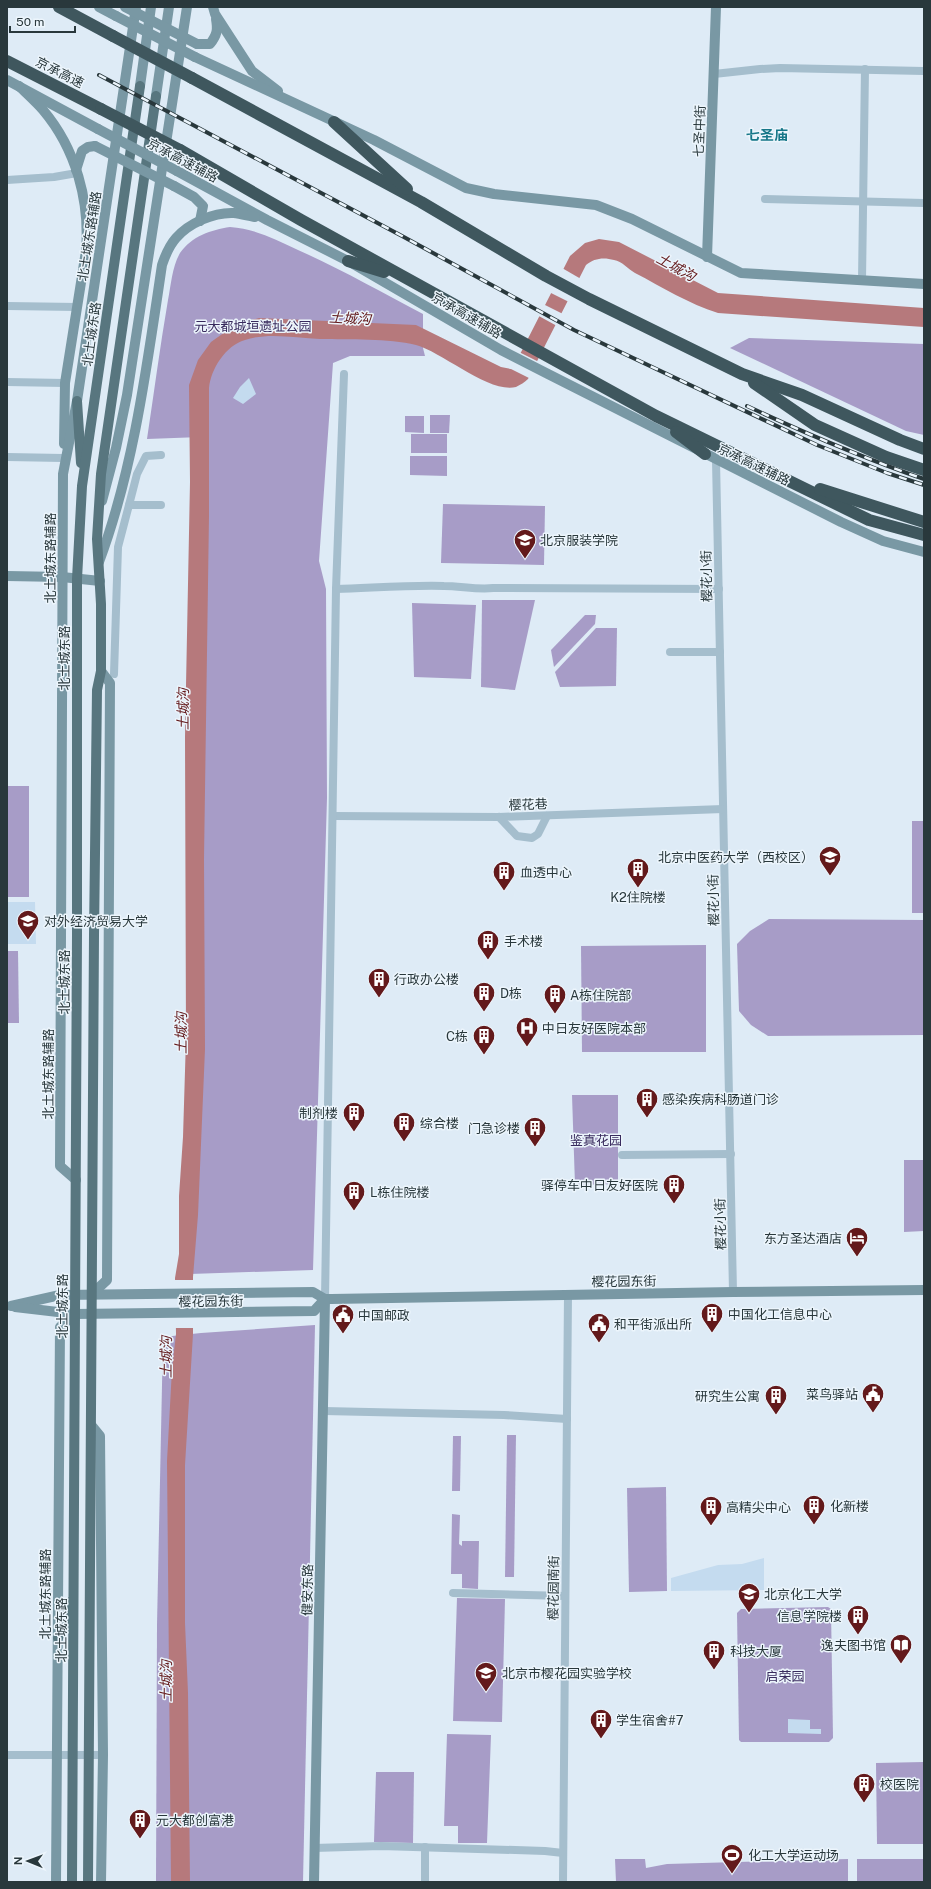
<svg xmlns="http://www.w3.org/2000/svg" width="931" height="1889" viewBox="0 0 931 1889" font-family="'Public Sans','Noto Sans SC',sans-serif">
  <rect width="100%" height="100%" fill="#deebf6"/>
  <g fill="#a79cc7">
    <path d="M230,227C255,229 275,239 298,250C341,269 381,292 423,314V348L425,356H350L333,363L319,561L326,589L327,798L313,1270L190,1274L201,437L147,439C154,393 160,346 168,300C171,285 172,267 180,253C192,236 211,230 230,227Z"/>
    <path d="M749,338L924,344V435L906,431L730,348Z"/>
    <path d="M430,415H450L449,433H430Z"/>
    <path d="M405,416H424V433L405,432Z"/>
    <rect x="411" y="434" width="36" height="19"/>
    <path d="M410,456H447V476L410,475Z"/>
    <path d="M443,504L545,506L544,565L441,563Z"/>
    <path d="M482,600H535L515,690L481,687Z"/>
    <path d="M412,603L476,605L471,679L414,677Z"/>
    <path d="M585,615H596L595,624L554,667L551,650Z"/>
    <path d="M596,628H617L616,686L560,687L555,672Z"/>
    <rect x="7" y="786" width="22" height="111"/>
    <rect x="912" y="821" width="12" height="92"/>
    <path d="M769,919L924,920V1035L768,1036L751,1025L739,1011L737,944L750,931Z"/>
    <path d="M706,945V1052H582L581,946Z"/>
    <path d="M7,951H18L19,1023H7Z"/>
    <path d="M572,1095H618V1184L575,1185Z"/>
    <path d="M904,1160H924V1231L904,1232Z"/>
    <path d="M315,1325L303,1882H156L157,1625L163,1337L201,1333Z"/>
    <path d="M507,1435H516L514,1577H505Z"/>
    <path d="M453,1436H461L460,1491H452Z"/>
    <path d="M666,1487L667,1591L629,1592L627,1488Z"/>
    <path d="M452,1514L460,1515L459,1544L462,1546V1541H479L478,1589L462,1588V1574H451Z"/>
    <path d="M457,1598L505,1599L502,1722L453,1721Z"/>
    <path d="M828,1607L831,1609L833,1738L829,1742H741L739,1740L737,1613L741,1609Z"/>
    <path d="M447,1734L491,1735L487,1843H458V1826H444Z"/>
    <path d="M924,1762V1844H877L876,1763Z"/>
    <path d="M376,1772H414L413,1843L374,1842Z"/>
    <path d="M615,1859H645L646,1868L667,1864L848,1859V1882H616Z"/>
    <rect x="857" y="1859" width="67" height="23"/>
  </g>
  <g fill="#c4dbef">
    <path d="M249,378L256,394L243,404L233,398L240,387Z"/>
    <path d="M7,902H35L36,944H7Z"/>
    <path d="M764,1558V1590L671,1591V1578L718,1565L742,1564Z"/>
    <path d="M788,1719L810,1720V1729H821V1734L788,1733Z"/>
  </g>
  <path fill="#b6797c" d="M599,239L619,242L718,293L924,308V327L718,313C689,304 662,287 635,273C628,269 622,261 614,260C604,257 594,258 586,265L528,379C525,382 520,385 516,387C490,394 442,352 416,345C388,338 350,340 320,339C296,338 268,332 245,340C225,346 211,369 209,388V515L204,859L205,1049L198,1215L193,1277V1334L185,1465V1623L188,1693L190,1882H171L167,1461L172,1369L176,1334L175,1278L179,1254V1196L183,1137L186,1038L185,737L190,482L189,385L198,360L211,342L232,327L241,323L259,318L416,325L501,367L511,369L514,366L570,256L585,243Z"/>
  <g fill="#deebf6">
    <path d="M562,268L581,279L569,302L549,292Z"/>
    <path d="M543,304L563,314L557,326L537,315Z"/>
    <path d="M519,352L539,362L531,379L507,367L513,364Z"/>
    <rect x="173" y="1280" width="22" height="48"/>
  </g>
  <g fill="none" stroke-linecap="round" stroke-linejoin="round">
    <g stroke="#a5becd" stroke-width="8">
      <path d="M714,74L760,69L780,68L924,71"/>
      <path d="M7,180L54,177L77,173"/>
      <path d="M765,199L924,203"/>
      <path d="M862,280L865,69"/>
      <path d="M7,306L77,307"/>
      <path d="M7,382L65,383"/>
      <path d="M7,457L63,458"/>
      <path d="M716,460L733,1292"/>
      <path d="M129,505L137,474L146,456L161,455"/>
      <path d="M336,589C372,588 408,585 444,586C460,586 478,590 493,588L719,589"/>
      <path d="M670,652H720"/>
      <path d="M114,674L118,547L129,505H161"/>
      <path d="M334,816L499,817L723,809"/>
      <path d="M499,817L517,836L532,838L538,834L547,816"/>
      <path d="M622,1155L731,1154"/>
      <path d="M325,1299L336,589L344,374"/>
      <path d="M324,1411L504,1415L567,1419"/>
      <path d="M453,1593L565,1596"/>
      <path d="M7,1755H103"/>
      <path d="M314,1848L381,1846L545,1851L563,1853"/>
      <path d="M425,1882V1847"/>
      <path d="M563,1882L568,1294"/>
    </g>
    <g stroke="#7998a4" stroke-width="10">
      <path d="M99,7L116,16"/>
      <path d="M213,7L215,14L252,71L278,91"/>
      <path d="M197,44H210C217,35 218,30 216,19"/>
      <path d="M195,57L374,140L466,188L494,194L596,205L632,219L741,273L924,284"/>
      <path d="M7,80L98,129"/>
      <path d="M19,86C27,94 36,102 43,110C76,149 90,201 86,251L65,383L64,444"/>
      <path d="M140,86L151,7"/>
      <path d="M156,96L169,7"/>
      <path d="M76,170L82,151L88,147L95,146"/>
      <path d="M177,171L267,220L348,261L501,350L548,374L841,522L883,541L924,552"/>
      <path d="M174,186L194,197L203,206L200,221"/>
      <path d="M707,257L716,7"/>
      <path d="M102,501L116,448L127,395L187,7"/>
      <path d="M99,562C134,468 147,365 162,265C165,256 169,246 176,238C189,223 214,212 234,213C241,214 249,216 255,217"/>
      <path d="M7,576L62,577L100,581"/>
      <path d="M76,1180L60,1166L63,474L77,401L136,7"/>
      <path d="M92,1294L107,1280L110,683L101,671"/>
      <path d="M11,1306L60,1295L313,1292L325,1299H331L733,1292L924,1290"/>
      <path d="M15,1307L75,1314L314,1311L325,1299"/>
      <path d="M91,1425L100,1436L103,1755L101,1882"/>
      <path d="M56,1882L60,1327L75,1314"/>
      <path d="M314,1882L325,1299"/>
    </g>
    <g stroke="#58767f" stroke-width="10">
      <path d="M77,401L81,463"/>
      <path d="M58,1638L72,1601"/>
      <path d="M72,1882L77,935V579L82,486L140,86"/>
      <path d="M88,1882L94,935L97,690L101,671V604L97,539L101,474L156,96"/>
    </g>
    <g stroke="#3f575e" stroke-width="12">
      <path d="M59,7L113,36"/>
      <path d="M7,61L101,109"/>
      <path d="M192,78L421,202L546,276L589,299L742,374L802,395L900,440L924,449"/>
      <path d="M334,122L407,189"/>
      <path d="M180,150L301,220L656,416L869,520L924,535"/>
      <path d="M348,261L384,272"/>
      <path d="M754,383L815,425L886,457L924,470"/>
      <path d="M676,432L705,454"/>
      <path d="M820,489L924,522"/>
    </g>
    <g stroke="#29383c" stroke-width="4">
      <g id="rail">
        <path d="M99,75L402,236L574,330L817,445L887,473L924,485"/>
        <path d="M747,406C805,433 863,458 924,479"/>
      </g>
    </g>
    <use href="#rail" stroke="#ecf5fc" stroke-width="2.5" stroke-dasharray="8" stroke-linecap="butt"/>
    <g stroke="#7998a4" stroke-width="10">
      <path d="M125,7L197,44"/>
      <path d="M116,16L195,57"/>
      <path d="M98,129L177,171"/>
      <path d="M95,146L174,186"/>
    </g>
    <g stroke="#3f575e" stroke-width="12">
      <path d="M113,36L192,78"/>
      <path d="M101,109L180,150"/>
    </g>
  </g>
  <defs>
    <g id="university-pin" transform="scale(1.15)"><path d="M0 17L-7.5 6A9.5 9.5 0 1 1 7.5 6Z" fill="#63191b" stroke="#ecf5fc"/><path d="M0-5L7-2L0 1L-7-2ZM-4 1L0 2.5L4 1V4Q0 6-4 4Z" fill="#fff"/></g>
    <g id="building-pin" transform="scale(1.15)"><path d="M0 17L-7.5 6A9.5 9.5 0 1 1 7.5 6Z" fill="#63191b" stroke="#ecf5fc"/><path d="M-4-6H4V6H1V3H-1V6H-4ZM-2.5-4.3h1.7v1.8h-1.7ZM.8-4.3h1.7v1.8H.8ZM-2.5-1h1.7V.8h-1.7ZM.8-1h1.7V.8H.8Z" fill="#fff"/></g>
    <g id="hospital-pin" transform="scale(1.15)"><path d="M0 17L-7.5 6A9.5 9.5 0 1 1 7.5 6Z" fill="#63191b" stroke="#ecf5fc"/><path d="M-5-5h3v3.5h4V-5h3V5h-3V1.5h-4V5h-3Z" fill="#fff"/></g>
    <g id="hotel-pin" transform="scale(1.15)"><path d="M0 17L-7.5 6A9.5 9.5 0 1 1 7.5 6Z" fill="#63191b" stroke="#ecf5fc"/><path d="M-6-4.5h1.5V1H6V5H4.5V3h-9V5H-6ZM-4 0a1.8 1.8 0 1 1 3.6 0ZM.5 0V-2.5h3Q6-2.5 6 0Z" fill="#fff"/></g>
    <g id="civic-pin" transform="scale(1.15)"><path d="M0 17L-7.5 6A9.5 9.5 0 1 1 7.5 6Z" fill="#63191b" stroke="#ecf5fc"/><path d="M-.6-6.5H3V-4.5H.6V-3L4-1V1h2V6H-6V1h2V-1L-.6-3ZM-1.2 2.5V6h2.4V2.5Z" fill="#fff"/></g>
    <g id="library-pin" transform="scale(1.15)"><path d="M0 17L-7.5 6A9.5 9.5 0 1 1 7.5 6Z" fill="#63191b" stroke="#ecf5fc"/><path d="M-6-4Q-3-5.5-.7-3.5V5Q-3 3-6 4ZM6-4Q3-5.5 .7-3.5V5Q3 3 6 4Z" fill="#fff"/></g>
    <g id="school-pin" transform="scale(1.15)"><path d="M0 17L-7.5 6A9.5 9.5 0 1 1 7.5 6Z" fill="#63191b" stroke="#ecf5fc"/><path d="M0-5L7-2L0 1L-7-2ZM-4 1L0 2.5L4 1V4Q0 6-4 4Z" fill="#fff"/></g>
    <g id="stadium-pin" transform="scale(1.15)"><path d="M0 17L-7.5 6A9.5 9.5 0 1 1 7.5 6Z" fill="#63191b" stroke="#ecf5fc"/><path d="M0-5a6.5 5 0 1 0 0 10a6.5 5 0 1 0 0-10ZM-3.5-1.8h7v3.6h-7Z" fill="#fff"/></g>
  </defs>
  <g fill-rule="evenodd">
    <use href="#university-pin" x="525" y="540"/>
    <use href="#university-pin" x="830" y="857"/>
    <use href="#building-pin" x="638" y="869"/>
    <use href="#building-pin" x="504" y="872"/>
    <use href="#university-pin" x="28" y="921"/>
    <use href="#building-pin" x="488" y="941"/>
    <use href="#building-pin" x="379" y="979"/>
    <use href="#building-pin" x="484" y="993"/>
    <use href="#building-pin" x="555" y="995"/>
    <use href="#hospital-pin" x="527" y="1028"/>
    <use href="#building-pin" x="484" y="1036"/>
    <use href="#building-pin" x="647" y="1099"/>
    <use href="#building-pin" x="354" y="1113"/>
    <use href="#building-pin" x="404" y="1123"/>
    <use href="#building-pin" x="535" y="1128"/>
    <use href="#building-pin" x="674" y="1185"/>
    <use href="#building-pin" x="354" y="1192"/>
    <use href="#hotel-pin" x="857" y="1238"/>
    <use href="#building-pin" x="712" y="1314"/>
    <use href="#civic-pin" x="343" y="1315"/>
    <use href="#civic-pin" x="599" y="1324"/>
    <use href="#civic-pin" x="873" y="1394"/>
    <use href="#building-pin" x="776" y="1396"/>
    <use href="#building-pin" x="814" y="1506"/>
    <use href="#building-pin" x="711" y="1507"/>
    <use href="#university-pin" x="749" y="1594"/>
    <use href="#building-pin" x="858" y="1616"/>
    <use href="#library-pin" x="901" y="1645"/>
    <use href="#building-pin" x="714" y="1651"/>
    <use href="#school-pin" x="486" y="1673"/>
    <use href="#building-pin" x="601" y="1720"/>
    <use href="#building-pin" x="864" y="1784"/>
    <use href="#building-pin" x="140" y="1820"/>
    <use href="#stadium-pin" x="732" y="1855"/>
  </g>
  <g text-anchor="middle" stroke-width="3" stroke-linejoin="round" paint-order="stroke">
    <g font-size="13" fill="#29383c" stroke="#ecf5fc">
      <text transform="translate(60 72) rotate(27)" y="5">京承高速</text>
      <text transform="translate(699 131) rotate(-88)" y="5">七圣中街</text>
      <text transform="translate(183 160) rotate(28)" y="5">京承高速辅路</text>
      <text transform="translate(89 236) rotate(-81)" y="5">北土城东路辅路</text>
      <text transform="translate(467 315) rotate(30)" y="5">京承高速辅路</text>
      <text transform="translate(91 334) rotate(-82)" y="5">北土城东路</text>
      <text transform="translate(754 464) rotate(26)" y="5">京承高速辅路</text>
      <text transform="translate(50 558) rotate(-90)" y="5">北土城东路辅路</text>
      <text transform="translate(706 576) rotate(-91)" y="5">樱花小街</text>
      <text transform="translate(64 658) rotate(-90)" y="5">北土城东路</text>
      <text transform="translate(528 804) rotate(-2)" y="5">樱花巷</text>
      <text transform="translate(713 900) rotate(-91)" y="5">樱花小街</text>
      <text transform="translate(64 982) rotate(-90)" y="5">北土城东路</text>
      <text transform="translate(48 1074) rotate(-90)" y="5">北土城东路辅路</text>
      <text transform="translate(720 1224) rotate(-91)" y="5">樱花小街</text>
      <text transform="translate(624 1281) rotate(-1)" y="5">樱花园东街</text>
      <text transform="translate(211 1301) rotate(-1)" y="5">樱花园东街</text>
      <text transform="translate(62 1306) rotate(-90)" y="5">北土城东路</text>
      <text transform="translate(553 1588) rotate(-89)" y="5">樱花园南街</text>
      <text transform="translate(307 1590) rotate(-89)" y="5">健安东路</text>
      <text transform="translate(45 1594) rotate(-90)" y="5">北土城东路辅路</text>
      <text transform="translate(61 1630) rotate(-90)" y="5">北土城东路</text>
    </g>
    <g font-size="13" fill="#382a5d" stroke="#ecf5fc">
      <text x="253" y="331">元大都城垣遗址公园</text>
      <text x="596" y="1145">鉴真花园</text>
      <text x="785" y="1681">启荣园</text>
    </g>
    <g font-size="13" fill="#29383c" stroke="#ecf5fc" text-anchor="start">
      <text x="540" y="545">北京服装学院</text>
      <text x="814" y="862" text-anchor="end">北京中医药大学（西校区）</text>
      <text x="520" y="877">血透中心</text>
      <text x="638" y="902" text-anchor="middle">K2住院楼</text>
      <text x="44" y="926">对外经济贸易大学</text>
      <text x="504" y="946">手术楼</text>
      <text x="394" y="984">行政办公楼</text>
      <text x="500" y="998">D栋</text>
      <text x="570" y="1000">A栋住院部</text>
      <text x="542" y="1033">中日友好医院本部</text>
      <text x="468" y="1041" text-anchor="end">C栋</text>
      <text x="662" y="1104">感染疾病科肠道门诊</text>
      <text x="338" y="1118" text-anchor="end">制剂楼</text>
      <text x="420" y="1128">综合楼</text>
      <text x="520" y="1133" text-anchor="end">门急诊楼</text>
      <text x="658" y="1190" text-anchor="end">驿停车中日友好医院</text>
      <text x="370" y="1197">L栋住院楼</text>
      <text x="842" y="1243" text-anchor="end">东方圣达酒店</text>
      <text x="728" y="1319">中国化工信息中心</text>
      <text x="358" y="1320">中国邮政</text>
      <text x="614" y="1329">和平街派出所</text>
      <text x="858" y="1399" text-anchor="end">菜鸟驿站</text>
      <text x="760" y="1401" text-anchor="end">研究生公寓</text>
      <text x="830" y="1511">化新楼</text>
      <text x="726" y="1512">高精尖中心</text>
      <text x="764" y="1599">北京化工大学</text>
      <text x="842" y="1621" text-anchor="end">信息学院楼</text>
      <text x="886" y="1650" text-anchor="end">逸夫图书馆</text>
      <text x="730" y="1656">科技大厦</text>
      <text x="502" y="1678">北京市樱花园实验学校</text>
      <text x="616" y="1725">学生宿舍#7</text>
      <text x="880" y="1789">校医院</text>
      <text x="156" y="1825">元大都创富港</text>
      <text x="748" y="1860">化工大学运动场</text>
    </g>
    <g font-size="14" font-weight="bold" fill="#177788" stroke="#ecf5fc">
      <text x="767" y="140">七圣庙</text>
    </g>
    <g font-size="14" font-style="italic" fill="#63191b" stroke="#ecf5fc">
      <text transform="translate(676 267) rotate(29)" y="5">土城沟</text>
      <text transform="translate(350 318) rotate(3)" y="5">土城沟</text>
      <text transform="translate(183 709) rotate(-90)" y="5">土城沟</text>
      <text transform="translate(181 1033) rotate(-90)" y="5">土城沟</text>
      <text transform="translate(166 1357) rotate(-90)" y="5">土城沟</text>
      <text transform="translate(166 1681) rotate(-90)" y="5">土城沟</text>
    </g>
  </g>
  <rect width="931" height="1889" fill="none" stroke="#29383c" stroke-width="16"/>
  <g transform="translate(28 1861) rotate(271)" stroke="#ecf5fc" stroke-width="3" paint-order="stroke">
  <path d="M0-3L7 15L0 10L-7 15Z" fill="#29383c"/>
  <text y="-6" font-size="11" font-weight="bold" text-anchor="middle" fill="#29383c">N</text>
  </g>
  <path d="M10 26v6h65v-6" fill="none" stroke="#29383c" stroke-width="2"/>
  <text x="16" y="26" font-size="12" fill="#29383c" stroke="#ecf5fc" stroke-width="3" paint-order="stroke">50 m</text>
</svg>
